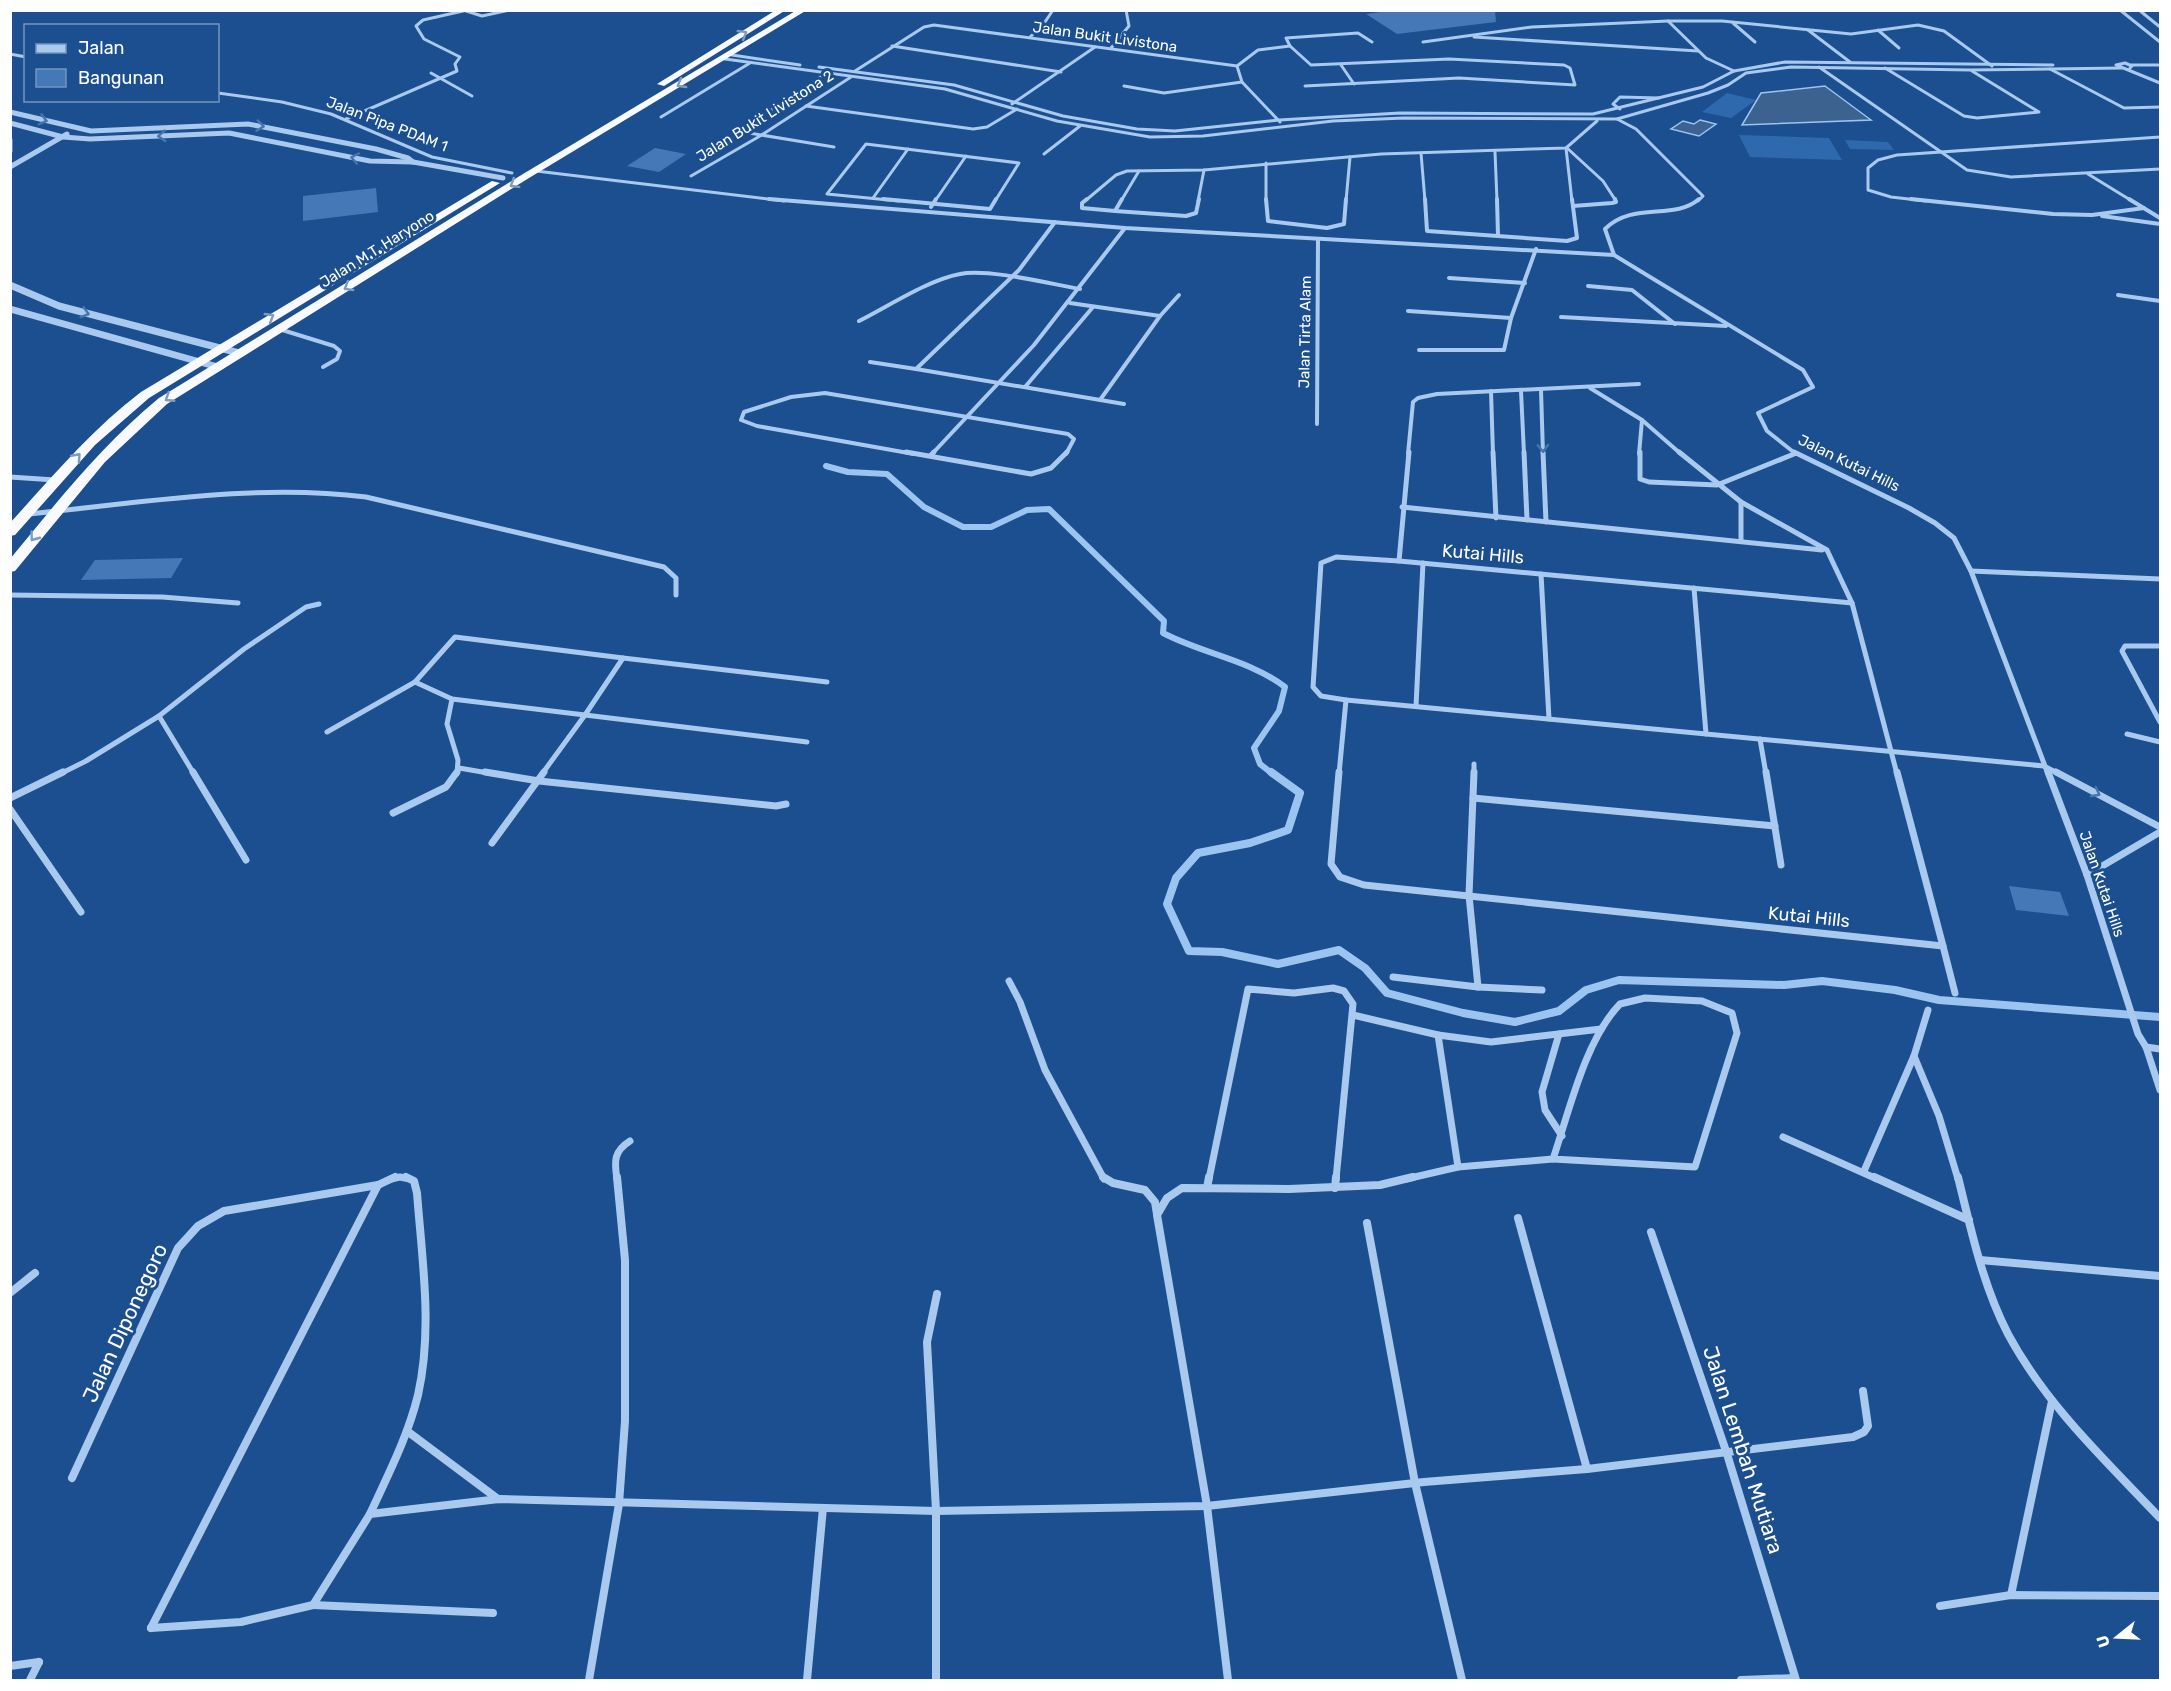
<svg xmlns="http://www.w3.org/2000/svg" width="2171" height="1691" viewBox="0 0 2171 1691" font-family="Rubik,sans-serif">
  <rect width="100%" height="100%" fill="#1b4f8f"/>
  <g fill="#2e69ad">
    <path d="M1727,93L1756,100L1731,118L1702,112Z"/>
    <path d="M1739,135L1829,138L1842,160L1750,157Z"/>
    <path d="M1845,140L1888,142L1894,150L1850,149Z"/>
  </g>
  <g fill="#3c6290" stroke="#9cc4f0" stroke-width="1.5">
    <path d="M1825,86L1871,120L1742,125L1761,93Z"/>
    <path d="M1700,120L1716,124L1699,136L1671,129L1683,121L1694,124Z"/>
  </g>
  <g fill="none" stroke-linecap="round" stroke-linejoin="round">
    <path stroke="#9cc4f0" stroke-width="6" d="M826,466L848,472L887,474L924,507L963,527H991L1027,510L1049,509L1164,621L1163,633C1203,654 1248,659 1285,687L1279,711L1254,748L1260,764L1273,774"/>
    <path stroke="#9cc4f0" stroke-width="8" d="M1271,772L1300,793L1288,830L1250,843L1198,853L1176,878L1167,904L1189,951L1222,952L1278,964L1339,950L1365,968L1387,993L1463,1013L1515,1022L1559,1011L1586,990L1619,980L1784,985L1822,981L1895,990L1939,1000L2160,1017"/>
  </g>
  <g fill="#4478b7">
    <path d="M1395,10H1495L1496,22L1397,34L1366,14Z"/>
    <path d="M655,148L686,154L659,172L627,166Z"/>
    <path d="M376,188L378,212L303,221V196Z"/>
    <path d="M183,558L171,578L81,580L95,560Z"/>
    <path d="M2009,886L2060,892L2069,916L2016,910Z"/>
  </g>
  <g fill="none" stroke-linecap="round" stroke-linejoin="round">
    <g stroke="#a9c9ee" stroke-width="3">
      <path d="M463,10L482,16L510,10"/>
      <path d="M2120,10L2160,42"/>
      <path d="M2139,10L2160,27"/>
      <path d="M1668,21L1706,58L1734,71"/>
      <path d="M1733,23L1755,42"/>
      <path d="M1808,30L1850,62"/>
      <path d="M1878,30L1899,48"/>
      <path d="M1030,37L1043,25L1053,10"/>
      <path d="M1474,37L1698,51"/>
      <path d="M1423,42L1532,27L1668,21H1722L1851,34L1918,25L1944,31L1992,66"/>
      <path d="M892,46L1061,72"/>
      <path d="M1111,48L1129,26L1126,10"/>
      <path d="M10,54L26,57"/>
      <path d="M732,55L800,65"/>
      <path d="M725,59L945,89L1057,121L1150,137L1203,136L1333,121L1404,118L1617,119L1708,93L1728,85L1746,73L1791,67L1970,70L2122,68"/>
      <path d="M1341,65L1354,84"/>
      <path d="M2131,65H2160"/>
      <path d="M819,67L954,85L1063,116L1137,129L1175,131L1279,120L1400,113L1593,114L1703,87L1734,71L1785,62L2053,65"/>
      <path d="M1819,67L1967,170L2011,177L2160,169"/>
      <path d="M1885,68L1964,116L1977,118L2039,112L1972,71"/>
      <path d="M2130,68L2132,66L2125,63L2116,65L2160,83"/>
      <path d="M2050,69L2124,108L2160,107"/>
      <path d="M830,71L742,129L749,133L834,147"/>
      <path d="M855,71L924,27L934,25L1237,66"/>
      <path d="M431,73L472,96"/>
      <path d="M1124,86L1164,93L1242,82"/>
      <path d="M1305,86L1459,78L1575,85L1570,68L1564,65L1449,59L1311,65L1290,46L1286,38L1358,33L1372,42"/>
      <path d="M218,93L282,102L331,114L432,157L512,173"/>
      <path d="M1012,104L1095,47"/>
      <path d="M806,106L973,129L987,127L1017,109"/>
      <path d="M1620,109L1613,104L1620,97L1659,98"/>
      <path d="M661,117L750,63"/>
      <path d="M346,119L457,71L455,64L460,57L424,39L416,26L423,20L463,11"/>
      <path d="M1617,119L1636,129L1703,196L1698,201"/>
      <path d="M1280,122L1242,82L1237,66L1258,50L1290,46"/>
      <path d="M1566,148L1572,201"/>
      <path d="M1567,148L1603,181L1616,201"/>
      <path d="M1495,152L1497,201"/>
      <path d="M1421,153L1425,201"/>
      <path d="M1044,154L1080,126"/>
      <path d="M1266,163V201"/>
      <path d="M536,171L784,201"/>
      <path d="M2088,174L2132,201"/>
      <path d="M691,176L760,136L851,77"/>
      <path d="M873,198L908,149"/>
      <path d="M899,201L827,194L866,144L1019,163L995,201"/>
      <path d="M935,201L966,156"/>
      <path d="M1085,201L1116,175L1127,171L1204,170L1381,154L1566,148L1597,121"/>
      <path d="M1121,201L1139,171"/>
      <path d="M1198,201L1204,170"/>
      <path d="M1346,201L1350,157"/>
      <path d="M1926,201L1891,197L1868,190V168L1878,160L1897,155L2160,137"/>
    </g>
    <g stroke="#a9c9ee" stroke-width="4">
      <path d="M769,199L1125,228L1614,255"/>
      <path d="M883,199L990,209L996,199"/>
      <path d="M1087,199L1082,203V208L1115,211L1122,199"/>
      <path d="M1266,199L1268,221L1327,228L1344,224L1346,199"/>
      <path d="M1425,199L1427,231L1567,241L1577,238L1572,199"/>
      <path d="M1497,199L1498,236"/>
      <path d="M1699,199C1674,221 1633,201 1605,229L1614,255L1803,370L1813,387L1758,413L1767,431L1796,454"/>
      <path d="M1911,199L2053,214L2092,215L2144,208"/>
      <path d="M2129,199L2160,218"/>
      <path d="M1573,206L1612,203L1616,202L1615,199"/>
      <path d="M931,207L936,199"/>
      <path d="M1115,211L1186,216L1196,213L1199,199"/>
      <path d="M2102,216L2160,224"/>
      <path d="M1055,222L1019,270L916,369L1124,404"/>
      <path d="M1449,278L1525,283"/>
      <path d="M1588,286L1632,290L1675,324"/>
      <path d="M2118,295L2160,301"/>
      <path d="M1070,303L1160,316L1100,400"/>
      <path d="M1408,311L1511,318"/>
      <path d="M1160,316L1179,295"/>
      <path d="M1561,317L1726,326"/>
      <path d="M859,321C889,306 928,280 960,274C987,268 1051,284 1080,289"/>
      <path d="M279,329L334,346L340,351L337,359L323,367"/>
      <path d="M1419,350H1504L1511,318L1536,249"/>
      <path d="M870,362L916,369"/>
      <path d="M1025,387L1093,307"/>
      <path d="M1590,388L1642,420L1681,454"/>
      <path d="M1541,390L1543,454"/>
      <path d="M1491,391L1493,454"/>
      <path d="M1521,391L1524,454"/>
      <path d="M1317,424L1318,239"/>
      <path d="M914,454L757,426L741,420L744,412L791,397L825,393L1068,434L1074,439L1066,454"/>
      <path d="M932,454L1034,345L1125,228"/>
      <path d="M1408,454L1413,402L1418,398L1437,394L1639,384"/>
      <path d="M1639,454L1642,420"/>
    </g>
    <g stroke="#a9c9ee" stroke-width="5">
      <path d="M906,452L1031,474L1051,468L1067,452"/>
      <path d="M1493,452L1496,518"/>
      <path d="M1524,452L1527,520"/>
      <path d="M1543,452L1546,522"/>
      <path d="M1640,452V479L1649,482L1717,485L1794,454"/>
      <path d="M1679,452L1741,502L1827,550L1852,603L1897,774"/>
      <path d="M1794,452L1909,508L1935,523L1954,538L1971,571L2048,774"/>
      <path d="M931,455L934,452"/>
      <path d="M10,477L55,480"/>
      <path d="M1741,502V540"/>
      <path d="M1402,507L1822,550"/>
      <path d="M28,514C140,503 254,483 366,497L664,567L676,578V595"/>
      <path d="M1399,561L1852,603"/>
      <path d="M1971,571L2160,579"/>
      <path d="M1541,574L1549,719"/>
      <path d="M1694,588L1706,734"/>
      <path d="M10,595L162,597L238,603"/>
      <path d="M455,637L623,658L585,715L452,699L415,682Z"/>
      <path d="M2160,646H2125L2122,651L2160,722"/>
      <path d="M623,658L827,682"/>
      <path d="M452,699L447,724L458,760L457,774"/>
      <path d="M1346,700L2044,766L2059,774"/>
      <path d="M1416,706L1423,563"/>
      <path d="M585,715L807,742"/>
      <path d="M159,716L194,774"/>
      <path d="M327,732L415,682"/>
      <path d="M2127,734L2160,742"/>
      <path d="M1760,739L1766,774"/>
      <path d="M459,768L494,774"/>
      <path d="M60,774L86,761L159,716L244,649L306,607L319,604"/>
      <path d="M542,774L585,715"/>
      <path d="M1339,774L1346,700L1321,696L1313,687L1321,563L1336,557L1399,561L1409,452"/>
      <path d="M1474,774V764"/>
    </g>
    <g stroke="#a9c9ee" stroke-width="7">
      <path d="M193,772L246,860"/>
      <path d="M485,772L539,781L776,806L786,804"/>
      <path d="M1339,772L1331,864L1340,877L1364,885L1943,946L1897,772"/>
      <path d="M1474,772L1469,895L1478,987"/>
      <path d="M1766,772L1781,865"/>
      <path d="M2048,772L2087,875L2138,1034L2146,1047L2160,1090"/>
      <path d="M2056,772L2160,827"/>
      <path d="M10,798L63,772"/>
      <path d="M1473,798L1775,826"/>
      <path d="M10,809L81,912"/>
      <path d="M393,813L446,787L457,772"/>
      <path d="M492,843L544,772"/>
      <path d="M2087,875L2160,832"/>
      <path d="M1943,946L1955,993"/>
      <path d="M1393,977L1478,987L1542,990"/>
      <path d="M1009,981L1020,1002L1045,1070L1104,1179"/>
      <path d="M1645,998L1702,1001L1732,1013L1737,1033L1695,1167L1553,1159C1569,1112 1585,1040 1620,1004Z"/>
      <path d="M1928,1010L1914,1056L1939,1116L1958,1179"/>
      <path d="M1353,1015L1438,1035"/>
      <path d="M1559,1034L1542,1092L1545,1110L1562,1136"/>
      <path d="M2146,1047L2160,1049"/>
      <path d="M1783,1137L1877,1179"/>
      <path d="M1458,1167L1438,1035L1491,1042L1601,1029"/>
      <path d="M1864,1171L1914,1056"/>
      <path d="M391,1179L400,1177L410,1179"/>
      <path d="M617,1179C614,1161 614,1151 630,1141"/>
      <path d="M1209,1179L1248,989L1294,993L1333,988L1344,991L1353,1004L1336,1179"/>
      <path d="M1406,1179L1458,1167L1553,1159"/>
    </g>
    <g stroke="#a9c9ee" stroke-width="8">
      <path d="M1103,1177L1113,1183L1145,1190L1155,1202L1157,1214"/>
      <path d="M1874,1177L1969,1220"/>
      <path d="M1958,1177C1971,1230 1983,1286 2008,1334C2046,1405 2106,1461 2160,1518"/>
      <path d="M1207,1188L1209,1177"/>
      <path d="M1335,1188L1336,1177"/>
      <path d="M1518,1218L1587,1469"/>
      <path d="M1367,1223L1415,1483L1462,1680"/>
      <path d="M1651,1232L1727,1454L1796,1680"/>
      <path d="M1980,1260L2160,1276"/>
      <path d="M10,1293L35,1273"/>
      <path d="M407,1431L498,1499"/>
      <path d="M72,1478L178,1248L198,1226L224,1211L378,1185"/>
      <path d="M370,1514C388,1475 408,1436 418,1395C433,1329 422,1259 417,1193L414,1181L406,1177"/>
      <path d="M2011,1595L2052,1401"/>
      <path d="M313,1605L493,1613"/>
      <path d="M1940,1606L2011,1595L2160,1596"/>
      <path d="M151,1628L241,1622L313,1605L370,1514L499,1499L936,1511L1207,1506L1424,1482L1587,1469L1853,1437L1864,1432L1868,1426L1863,1391"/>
      <path d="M151,1628L378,1185L395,1177"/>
      <path d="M10,1666L39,1662"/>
      <path d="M30,1680L39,1662"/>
      <path d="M589,1680L619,1504L625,1421V1260L617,1177"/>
      <path d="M807,1680L823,1508"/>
      <path d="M936,1680V1511L927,1342L937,1294"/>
      <path d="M1228,1680L1207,1506L1157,1215L1167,1198L1182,1188L1289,1189L1380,1185L1413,1177"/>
      <path d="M1741,1680L1795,1678"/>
    </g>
    <g stroke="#a9c9ee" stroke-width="5">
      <path d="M10,112L91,131L248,124L376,149L408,158L413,162"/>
      <path d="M10,123L63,137L90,139L229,133L370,161L413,162L503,178"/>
      <path d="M10,140V151"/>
      <path d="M10,167L67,134"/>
    </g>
    <g stroke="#a9c9ee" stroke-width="7">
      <path d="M10,285L59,306L239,353"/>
      <path d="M10,309L218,367"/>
    </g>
    <g fill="#f8faff" fill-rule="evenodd">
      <path d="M776,10H786L664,86L657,84Z"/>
      <path d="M797,10H807L529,178L167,404L105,462L15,571L10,572V559C57,502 102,445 159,398L523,174Z"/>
      <path d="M492,181L500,183L149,398L95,445L15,535L10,536V523C52,477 91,430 141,392Z"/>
    </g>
  </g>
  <defs><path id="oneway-chevron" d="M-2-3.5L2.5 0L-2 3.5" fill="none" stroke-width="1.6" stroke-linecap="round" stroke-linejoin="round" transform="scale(1.5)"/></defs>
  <g stroke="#7e9cc1">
    <use href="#oneway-chevron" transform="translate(743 34) rotate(-31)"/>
    <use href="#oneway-chevron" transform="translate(681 84) rotate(150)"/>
    <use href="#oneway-chevron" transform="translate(514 184) rotate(148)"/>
    <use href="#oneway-chevron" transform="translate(348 287) rotate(149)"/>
    <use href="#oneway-chevron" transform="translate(270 317) rotate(-31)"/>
    <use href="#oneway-chevron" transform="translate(169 398) rotate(147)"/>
    <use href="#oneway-chevron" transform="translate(77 457) rotate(-48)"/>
    <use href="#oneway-chevron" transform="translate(34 537) rotate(127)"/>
  </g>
  <g stroke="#4674ac">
    <use href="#oneway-chevron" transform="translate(43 120) rotate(15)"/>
    <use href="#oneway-chevron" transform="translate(260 126) rotate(7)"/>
    <use href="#oneway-chevron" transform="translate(162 136) rotate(177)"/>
    <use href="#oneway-chevron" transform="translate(355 158) rotate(-169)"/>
    <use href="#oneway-chevron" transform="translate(85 313) rotate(16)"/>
    <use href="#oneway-chevron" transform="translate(1543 448) rotate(88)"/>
    <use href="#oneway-chevron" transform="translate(2096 793) rotate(28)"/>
  </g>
  <g text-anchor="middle" stroke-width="6" stroke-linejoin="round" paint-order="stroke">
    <g font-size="15" fill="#fff" stroke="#1b4f8f">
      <text transform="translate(1105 37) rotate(8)" y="5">Jalan Bukit Livistona</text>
      <text transform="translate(765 116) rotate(-32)" y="5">Jalan Bukit Livistona 2</text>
      <text transform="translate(387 124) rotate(21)" y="5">Jalan Pipa PDAM 1</text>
      <text transform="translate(377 249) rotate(-32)" y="5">Jalan M.T. Haryono</text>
      <text transform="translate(1305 332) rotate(-89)" y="5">Jalan Tirta Alam</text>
      <text transform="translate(1849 463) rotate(26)" y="5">Jalan Kutai Hills</text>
      <text transform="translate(2102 884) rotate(71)" y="5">Jalan Kutai Hills</text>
    </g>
    <g font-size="18" fill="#fff" stroke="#1b4f8f">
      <text transform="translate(1483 554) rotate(5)" y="6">Kutai Hills</text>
      <text transform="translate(1809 917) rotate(6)" y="6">Kutai Hills</text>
    </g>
    <g font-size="21" fill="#fff" stroke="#1b4f8f">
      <text transform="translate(125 1323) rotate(-65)" y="7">Jalan Diponegoro</text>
      <text transform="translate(1743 1450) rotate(72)" y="7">Jalan Lembah Mutiara</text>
    </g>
  </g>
  <rect width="2171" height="1691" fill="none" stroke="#ffffff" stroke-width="24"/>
  <rect x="24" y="24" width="195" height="78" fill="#1b4f8f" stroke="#7695bc" stroke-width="1.5"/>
  <rect x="36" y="44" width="30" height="9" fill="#a9c9ee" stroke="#7695bc" stroke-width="1.5"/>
  <text x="78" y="54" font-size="18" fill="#ffffff">Jalan</text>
  <rect x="36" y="69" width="30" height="18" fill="#4478b7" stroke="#7695bc" stroke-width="1.5"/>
  <text x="78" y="84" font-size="18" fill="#ffffff">Bangunan</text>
  <g transform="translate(2117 1637) rotate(252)" stroke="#1b4f8f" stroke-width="4.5" paint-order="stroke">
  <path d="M0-4.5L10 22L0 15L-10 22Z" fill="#ffffff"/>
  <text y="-9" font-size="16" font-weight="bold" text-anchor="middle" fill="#ffffff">U</text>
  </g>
</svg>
